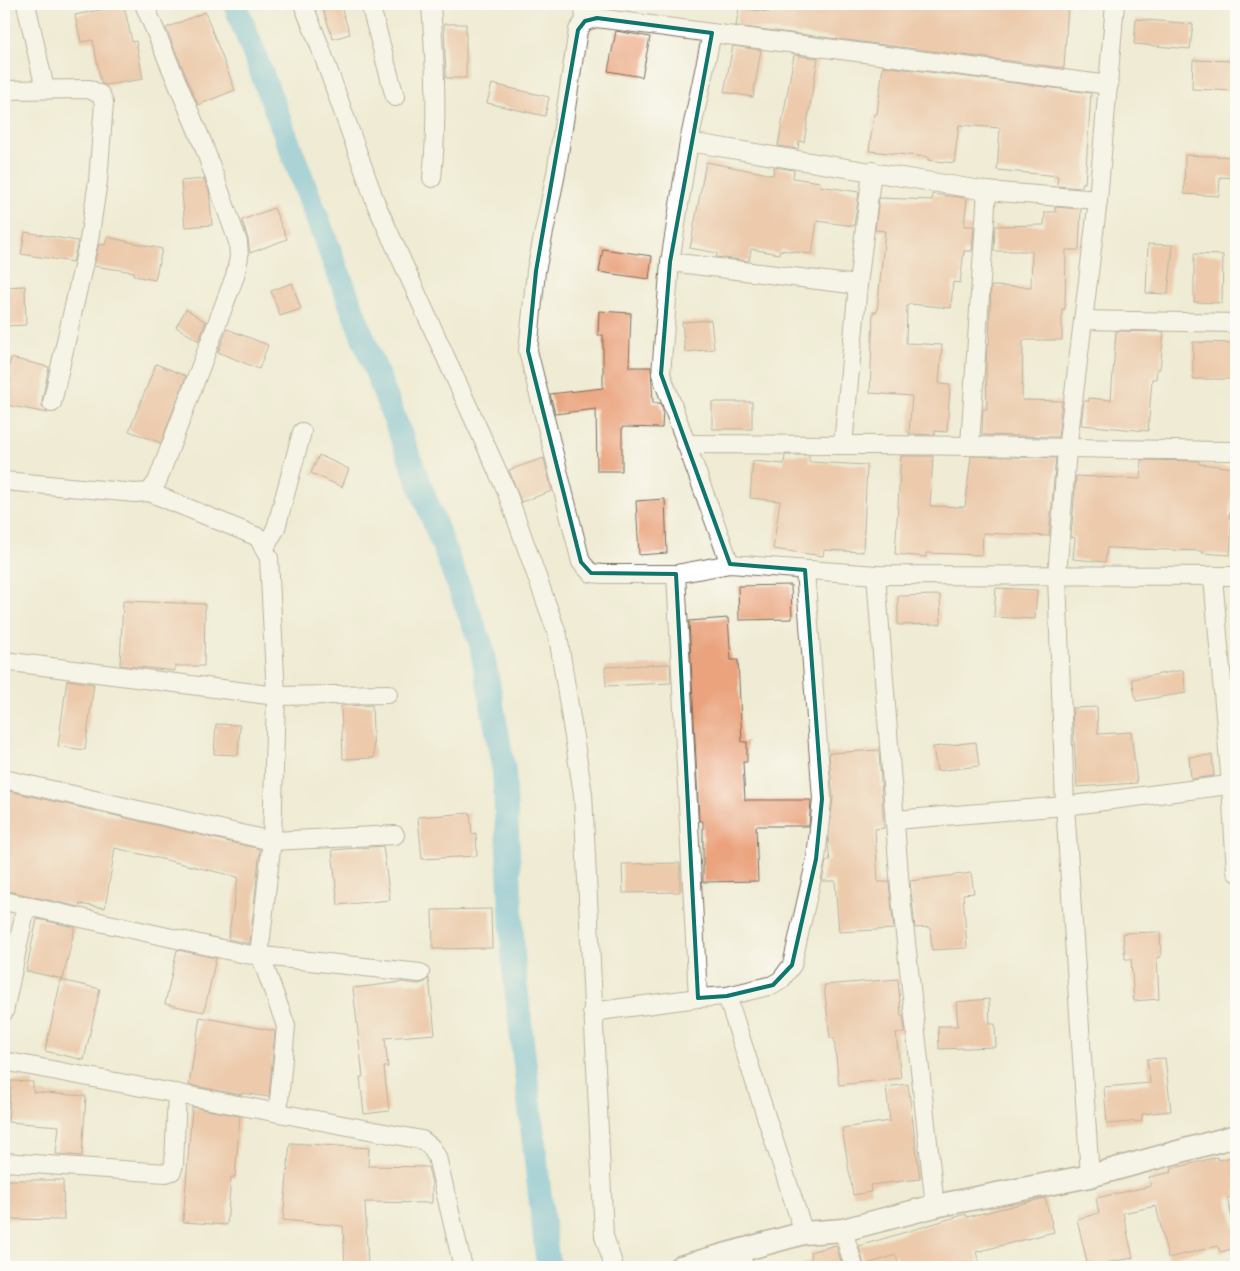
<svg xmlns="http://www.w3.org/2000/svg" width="1240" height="1271" viewBox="0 0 1240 1271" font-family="'IM FELL Great Primer',serif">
  <rect width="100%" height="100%" fill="#fdfcf7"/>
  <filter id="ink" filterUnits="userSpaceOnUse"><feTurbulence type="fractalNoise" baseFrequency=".02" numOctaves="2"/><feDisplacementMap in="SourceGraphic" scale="10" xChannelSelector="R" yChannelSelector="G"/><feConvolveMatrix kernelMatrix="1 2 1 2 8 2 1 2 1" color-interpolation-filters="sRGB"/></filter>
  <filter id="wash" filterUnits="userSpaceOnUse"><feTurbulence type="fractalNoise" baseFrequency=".0096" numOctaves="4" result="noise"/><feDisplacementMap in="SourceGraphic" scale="20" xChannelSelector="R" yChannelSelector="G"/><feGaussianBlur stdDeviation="1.12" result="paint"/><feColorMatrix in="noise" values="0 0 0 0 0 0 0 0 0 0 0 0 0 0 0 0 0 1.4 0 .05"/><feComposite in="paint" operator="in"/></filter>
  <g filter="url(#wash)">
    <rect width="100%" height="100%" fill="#efebd4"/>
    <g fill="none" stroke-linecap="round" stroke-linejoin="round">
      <path stroke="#5ab6d8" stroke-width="24" d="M235,4L481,644L504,771L514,970L547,1257L550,1267"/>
    </g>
    <g id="blocks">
      <g fill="#eaa37d">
        <path d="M321,4H340L350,34L333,39Z"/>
        <path d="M770,4H1068L1064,68L736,26L739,8L769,12Z"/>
        <path d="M124,5L132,42L136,41L143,79L106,85L101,83L93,40L81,42L75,15Z"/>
        <path d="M205,12L235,90L198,105L166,28Z"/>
        <path d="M1136,19L1193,24L1190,49L1134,44Z"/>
        <path d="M444,24H466V78H446Z"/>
        <path d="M616,31L650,37L642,77L608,71Z"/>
        <path d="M733,46L761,50L753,97L724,92Z"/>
        <path d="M794,55L818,58L804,142L799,141L798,149L778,146Z"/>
        <path d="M1193,60L1236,61V91L1192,89Z"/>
        <path d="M883,66L1091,93L1085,183H1082V188L1057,186L1058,176L997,170L1000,128L959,125L954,163L928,160V157L869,151L874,114H877Z"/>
        <path d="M492,84L549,97L545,116L487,103Z"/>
        <path d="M1185,155L1236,157V178L1220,177L1219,196L1184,194Z"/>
        <path d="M706,162L773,175L774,167L794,170L793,178L820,182V186L859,192L854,226L817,221L812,254L780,250L779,254L751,249L749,261L716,257L717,253L690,248Z"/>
        <path d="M204,179L209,191L212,225L185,227L181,181Z"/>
        <path d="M932,194L967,198L964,226H974L972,251H964L960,283L953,282L951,308L910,304L907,306L906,343L942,345L939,384L950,385L947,432L935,431V435L909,434L912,396L870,393L873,312H877L885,231L875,230L879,198L932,200Z"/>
        <path d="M1055,207L1081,209L1079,250H1066L1065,309H1062V340H1025L1023,342L1022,400L1062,401L1058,437L982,435L983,409H987L986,369L987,344H989L991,286L1031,287L1032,251H994L995,226L1044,225L1045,212H1055Z"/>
        <path d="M274,208L287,239L250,253L248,239L242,220Z"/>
        <path d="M25,232L78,241L73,262L21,254Z"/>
        <path d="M107,237L162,249L155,280L134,276V272L94,266L99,244L105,245Z"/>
        <path d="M1148,244L1173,245L1168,294L1146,293Z"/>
        <path d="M603,249L652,256L649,279L599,272Z"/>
        <path d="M1194,254L1223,255L1222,303L1194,302Z"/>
        <path d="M292,283L301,309L280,316L271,291Z"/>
        <path d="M25,286L26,325L4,326V287Z"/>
        <path d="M186,309L206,322L199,341L176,327Z"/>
        <path d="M599,311L631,313L629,367H651L653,403H660L663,410L662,428L622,427V471H597L596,409L555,414L550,394L603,388V335H598Z"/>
        <path d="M711,320L714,349L685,352L682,322Z"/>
        <path d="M227,329L268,345L259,369L218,352Z"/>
        <path d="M1116,331L1164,332L1160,369H1157L1156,379H1152L1148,431L1081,425L1084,401H1089V398L1111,400Z"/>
        <path d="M1193,342L1234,343V379H1193Z"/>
        <path d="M11,358L49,367L42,401V407L48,413L6,405L11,379L6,378Z"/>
        <path d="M156,364L186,376L161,443L129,431Z"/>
        <rect x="712" y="402" width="40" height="27"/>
        <path d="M319,455L349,469L342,487L311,473Z"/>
        <path d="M785,455H809V462L867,465L863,552L824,550L823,556L773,549L780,501L750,498L753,461L784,464Z"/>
        <path d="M901,456H933L930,506L965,507L971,456L1056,458L1049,536L983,533L982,555L926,553V557L895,554Z"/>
        <path d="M544,458L552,491L521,502L509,470Z"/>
        <path d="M1141,460L1199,461V464L1235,468L1229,518H1232L1230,555L1202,553L1203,551L1107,548L1105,562L1073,559L1075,538L1071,537L1076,476L1140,479Z"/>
        <path d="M665,499L667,553L639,555L636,501Z"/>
        <path d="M791,585L792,619L739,620L738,586Z"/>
        <path d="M996,588L1037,590L1035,619L994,617Z"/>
        <path d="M940,595L941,624L898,625V596Z"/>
        <path d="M123,601L205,604L204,666H175V671L120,665Z"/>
        <path d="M728,618L731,660H738L742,742H747V762H743L745,800H811L809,826H756L758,881L703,882V821H699L689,621Z"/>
        <path d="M670,664L671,683L606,686L605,667Z"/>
        <path d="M1183,670L1186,693L1136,701L1132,679Z"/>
        <path d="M67,680L94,684L85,750L58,746Z"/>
        <path d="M372,705L374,758L343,759L341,706Z"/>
        <path d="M1097,707L1098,734L1131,732L1137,783L1077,787L1072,708Z"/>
        <path d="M216,724L240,725L238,755L214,754Z"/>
        <path d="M976,742L979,766L937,771L933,747Z"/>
        <path d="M879,750L884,828L875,829L878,882H889L894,929L839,932L835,881H822L826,861H830L828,844L833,798L829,753Z"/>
        <path d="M1212,755L1214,776L1191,779L1189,757Z"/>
        <path d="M4,790L260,849L250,944L228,939L238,877L115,848L105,908L80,904L79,907L4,890Z"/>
        <path d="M470,813L472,834L476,833L477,856L422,859L418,817Z"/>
        <path d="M383,846L390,900L338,905L332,850Z"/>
        <path d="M680,863V892L623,893L622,864Z"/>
        <path d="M971,873L974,893L963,894L967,948L932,950L930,927L915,928L910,881Z"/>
        <path d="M491,909L492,948L433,949L432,910Z"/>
        <path d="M37,919L75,927L63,979L26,971Z"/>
        <path d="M1160,932L1161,957H1157L1159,999L1134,1001L1131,959H1125L1123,933Z"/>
        <path d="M177,950L216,958L204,1012L165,1004Z"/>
        <path d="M429,978L435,1034L385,1038L388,1067H384L389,1111L364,1114L360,1077H363L353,988L403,982L419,984L425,982Z"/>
        <path d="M898,979L901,1016H903L905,1033H896L901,1078L839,1085L834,1038H830L824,985Z"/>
        <path d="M61,980L100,989L84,1060L45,1051Z"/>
        <path d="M989,999L990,1024H995L996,1047L939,1049L938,1026H958L956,1002Z"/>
        <path d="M200,1017L275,1031L269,1097L242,1093V1095L189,1085Z"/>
        <path d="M1165,1058L1171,1111L1142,1114V1121L1107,1124L1104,1087L1150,1083L1147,1059Z"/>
        <path d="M11,1081L33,1082V1092L86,1096L82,1156L56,1154L59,1126L8,1122Z"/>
        <path d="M908,1084L920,1179L870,1185L871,1192L853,1195L842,1128L890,1121L886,1087Z"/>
        <path d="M192,1107L240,1116L235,1177H231L227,1225L183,1222Z"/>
        <path d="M290,1143L369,1148L368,1166L428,1167L432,1183V1203L365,1202L368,1267H345L343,1226L283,1220Z"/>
        <path d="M1236,1156V1196L1227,1198L1236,1235V1248L1220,1252L1218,1246L1168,1258L1156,1206L1123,1213L1133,1258L1106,1263L1107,1267H1088L1077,1219L1099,1213L1096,1198L1151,1186L1149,1177L1172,1172L1171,1169L1217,1157L1218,1160Z"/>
        <path d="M4,1180H63L64,1220L4,1219Z"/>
        <path d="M1045,1198L1054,1232L976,1252L980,1267H899L896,1255L864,1265L859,1246L966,1214L967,1217Z"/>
        <path d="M836,1245L843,1267H805L804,1263L812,1261L810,1252Z"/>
      </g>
    </g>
  </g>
  <g filter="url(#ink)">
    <use href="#blocks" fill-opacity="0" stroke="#7a6e5e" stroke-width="1"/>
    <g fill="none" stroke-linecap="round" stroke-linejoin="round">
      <g stroke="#7a6e5e" stroke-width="20">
        <g id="minor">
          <path d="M26,4L45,89"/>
          <path d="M303,4L319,44L376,204L506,490L558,636L583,794L604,1236L614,1267"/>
          <path d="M370,4L395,97"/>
          <path d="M431,4C435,63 438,120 432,178"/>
          <path d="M584,4L585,21"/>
          <path d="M712,33L689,142L670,262L661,374L730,564"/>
          <path d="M1109,85L597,18L585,21L578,30L556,173L536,271L528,351L581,562L591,573L603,574H676L730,564L876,575L1236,576"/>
          <path d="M4,90L89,89L101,95L104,103L98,181L89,240L52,403"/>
          <path d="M689,142L987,191L1098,200"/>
          <path d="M872,171L858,285L843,445C974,444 1105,450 1236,451"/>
          <path d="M670,262L858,285"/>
          <path d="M1083,320L1236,323"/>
          <path d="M686,444L843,445"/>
          <path d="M970,444L987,191"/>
          <path d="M4,481L135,493L149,492L157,482L235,276L239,257L238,242L203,144L144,4"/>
          <path d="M149,492L258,537L269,558L276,696L272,841L260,946L261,957L286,1026L278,1112"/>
          <path d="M265,548L276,528L302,432"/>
          <path d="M676,574L698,998"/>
          <path d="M876,575L900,888L935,1206"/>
          <path d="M1213,577L1231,785L1236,872"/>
          <path d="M4,661L276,696L388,694"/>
          <path d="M4,779L272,841L395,835"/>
          <path d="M895,820L1065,806L1236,784"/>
          <path d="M4,901L245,954L420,973"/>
          <path d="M727,996L804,1233"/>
          <path d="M4,1012L26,906"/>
          <path d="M592,1012L698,998L727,996L773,985L781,980L792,965L816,859L822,799L805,570"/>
          <path d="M4,1061L422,1140L431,1147L437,1157L463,1267"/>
          <path d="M4,1162L166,1173L172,1171L174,1165L177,1093"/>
          <path d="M1090,1176L1065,806L1057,575L1067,450L1098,200L1115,4"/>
          <path d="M843,1230L854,1267"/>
          <path d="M738,1251L745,1267"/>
        </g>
      </g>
      <g stroke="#7a6e5e" stroke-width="25">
        <path id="tertiary" d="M680,1267L804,1233L843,1230L935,1206L1090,1176L1236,1136"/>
      </g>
      <use href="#minor" stroke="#fff" stroke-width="18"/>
      <use href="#tertiary" stroke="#fff" stroke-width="22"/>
    </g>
  </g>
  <path d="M0 0H1240V1271H0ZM597,18L712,33L670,262L661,374L730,564L805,570L822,799L816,859L792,965L773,985L727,996L698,998L676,574L591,573L581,562L528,351L536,271L578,30L585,21Z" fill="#efebd4" fill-opacity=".55" fill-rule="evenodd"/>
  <path fill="none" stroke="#0f766e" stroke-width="4" stroke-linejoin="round" d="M597,18L712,33L670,262L661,374L730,564L805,570L822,799L816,859L792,965L773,985L727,996L698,998L676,574L591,573L581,562L528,351L536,271L578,30L585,21Z"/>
  <rect width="1240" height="1271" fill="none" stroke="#fdfcf7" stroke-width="20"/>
</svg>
